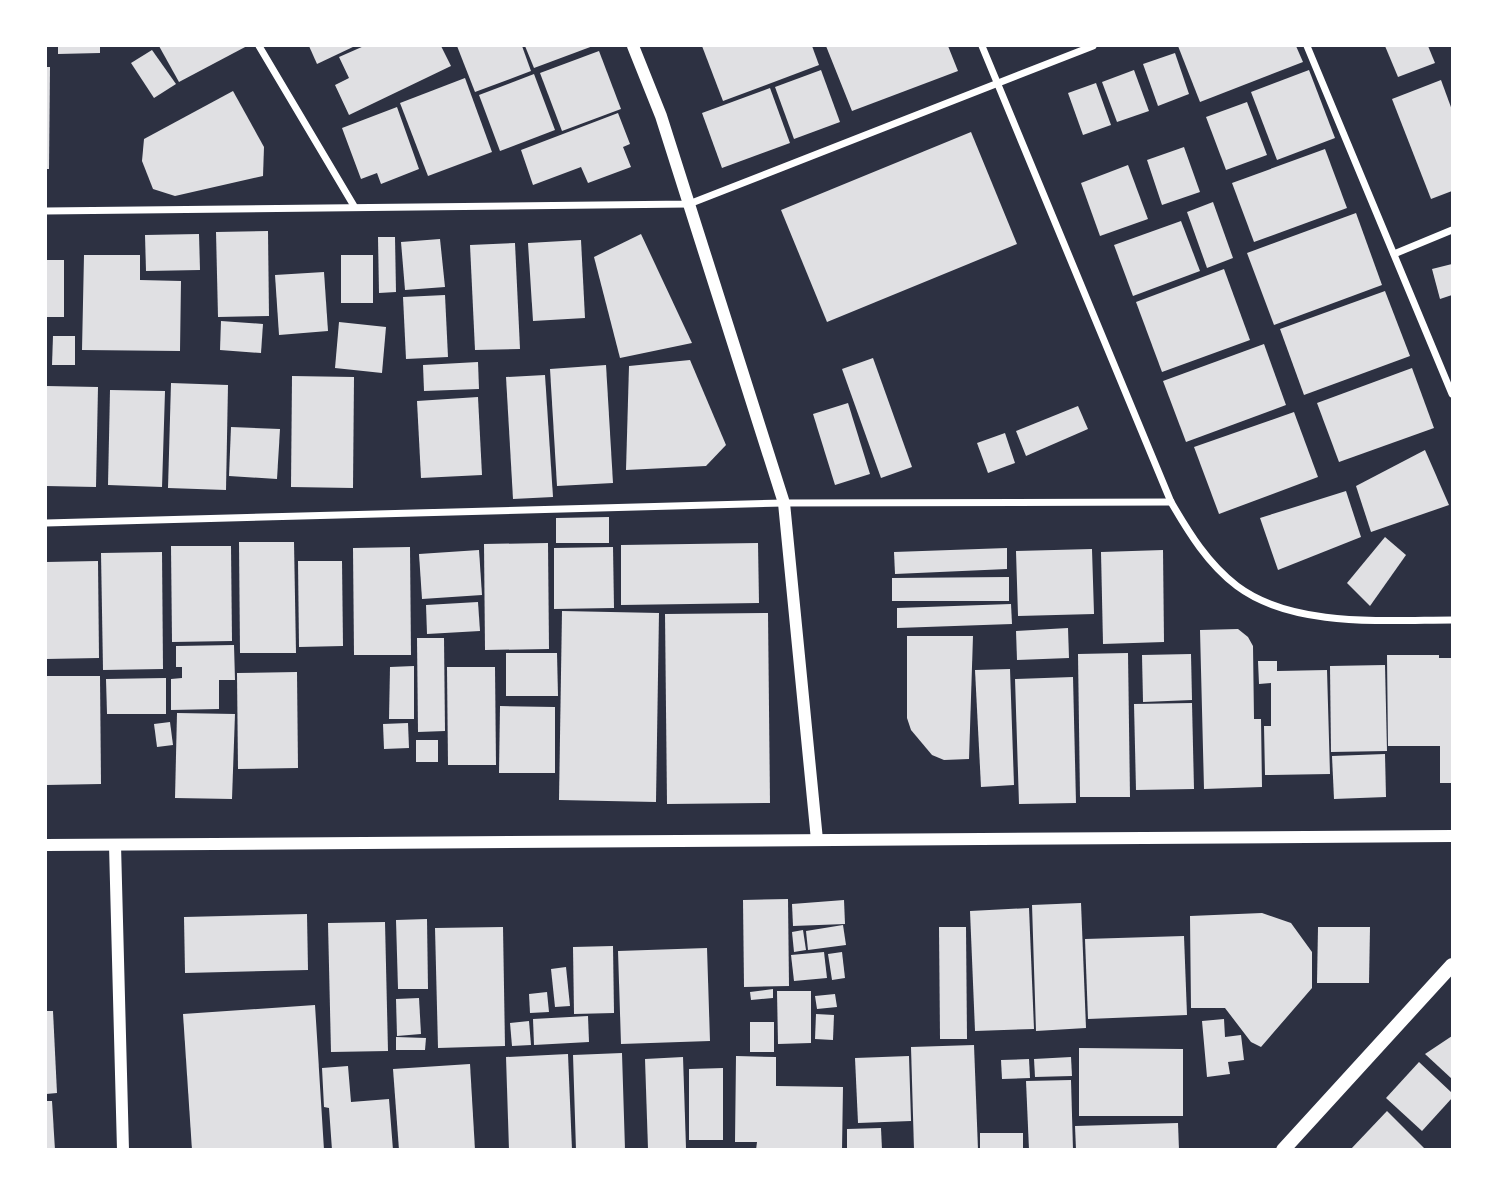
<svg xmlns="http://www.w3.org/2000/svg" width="1498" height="1195" viewBox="0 0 1498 1195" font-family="Raleway,sans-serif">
  <rect width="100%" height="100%" fill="#2d3142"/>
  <g fill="#e0e0e3">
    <path d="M58,46H100V53L58,54Z"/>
    <path d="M159,46H247L179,82Z"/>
    <path d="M309,46H355L317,64Z"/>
    <path d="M364,46H441L451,66L349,115L335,85L349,78L339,57Z"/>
    <path d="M457,46H522L531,71L475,92Z"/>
    <path d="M525,46H593L534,68Z"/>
    <path d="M702,46H812L819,65L723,101Z"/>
    <path d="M826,46H948L958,71L852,111Z"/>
    <path d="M1178,46H1296L1303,62L1200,102Z"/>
    <path d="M1385,46H1428L1435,63L1398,77Z"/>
    <path d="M152,50L176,84L154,98L131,63Z"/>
    <path d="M599,51L621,109L562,131L540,73Z"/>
    <path d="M1175,53L1189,94L1158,106L1143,64Z"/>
    <path d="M46,67H50L49,169H46Z"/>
    <path d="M821,70L840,122L794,139L775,87Z"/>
    <path d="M1134,70L1149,111L1117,122L1102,82Z"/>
    <path d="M1309,70L1335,138L1277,160L1251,92Z"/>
    <path d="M534,74L555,130L500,151L479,95Z"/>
    <path d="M465,78L492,152L428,176L400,103Z"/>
    <path d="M1441,80L1452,110V191L1431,199L1392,99Z"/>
    <path d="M1096,83L1111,125L1083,135L1068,93Z"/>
    <path d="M770,88L790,143L722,168L702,113Z"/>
    <path d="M233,91L264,147L263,176L175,196L153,189L142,161L144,139Z"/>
    <path d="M1247,102L1267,155L1226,170L1206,117Z"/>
    <path d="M397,107L419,169L381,184L377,173L361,179L342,128Z"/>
    <path d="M618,113L630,144L623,147L631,167L588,183L581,167L533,185L521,150Z"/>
    <path d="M971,132L1017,244L827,322L781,210Z"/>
    <path d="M1184,147L1200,192L1162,205L1147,160Z"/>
    <path d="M1325,149L1347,208L1254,242L1232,183Z"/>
    <path d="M1128,165L1148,219L1100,236L1081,183Z"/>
    <path d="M1213,202L1233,258L1207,268L1187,212Z"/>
    <path d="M1356,213L1382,285L1274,325L1247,253Z"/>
    <path d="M1181,221L1200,271L1133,296L1114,245Z"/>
    <path d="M268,231L269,316L218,317L216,232Z"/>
    <path d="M199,234L200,270L146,271L145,235Z"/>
    <path d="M641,234L692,343L620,358L594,257Z"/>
    <path d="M378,237H395L396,292L379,293Z"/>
    <path d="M440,239L445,287L405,290L401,242Z"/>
    <path d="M581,240L585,318L533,321L528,243Z"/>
    <path d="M515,243L520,349L475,350L470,245Z"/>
    <path d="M84,255H140V280L181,281L180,351L82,350Z"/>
    <rect x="341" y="255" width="32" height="48"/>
    <rect x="46" y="260" width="18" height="57"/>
    <path d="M1452,264V295L1440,299L1432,269Z"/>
    <path d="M1224,269L1250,340L1162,372L1136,302Z"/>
    <path d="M324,272L328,331L279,335L275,275Z"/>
    <path d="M1385,291L1410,356L1304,395L1280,329Z"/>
    <path d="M445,295L448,357L406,359L403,297Z"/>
    <path d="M221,321L263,324L261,353L220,350Z"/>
    <path d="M339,322L386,327L382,373L335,368Z"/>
    <path d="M53,336H75V365H52Z"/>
    <path d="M1264,344L1286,405L1186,442L1163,381Z"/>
    <path d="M873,358L912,467L881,478L842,369Z"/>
    <path d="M690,360L726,445L706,466L626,470L629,366Z"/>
    <path d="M478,362L479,389L424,391L423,365Z"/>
    <path d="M606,365L613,483L557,486L550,369Z"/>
    <path d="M1412,368L1434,428L1339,462L1317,403Z"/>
    <path d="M545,375L553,497L513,499L506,377Z"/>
    <path d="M292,376L354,377L353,488L291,487Z"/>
    <path d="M171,383L228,385L226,490L168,488Z"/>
    <path d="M46,386L98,387L96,487L46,486Z"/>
    <path d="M110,390L165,391L162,487L108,485Z"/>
    <path d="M478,397L482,475L421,478L417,401Z"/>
    <path d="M848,403L870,474L835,485L813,414Z"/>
    <path d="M1078,406L1088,429L1026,456L1016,431Z"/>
    <path d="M1294,412L1318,477L1219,514L1194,447Z"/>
    <path d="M231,427L280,429L277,479L229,476Z"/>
    <path d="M1005,433L1015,463L988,473L977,443Z"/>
    <path d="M1425,450L1449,505L1371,532L1356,486Z"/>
    <path d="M1346,491L1361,537L1278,570L1260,518Z"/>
    <path d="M609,517V543H556V518Z"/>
    <path d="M1385,537L1406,555L1370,606L1347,583Z"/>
    <path d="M239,542H294L296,653H240Z"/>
    <path d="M548,543L549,649L485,650L484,544Z"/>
    <path d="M758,543L759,603L621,605V545Z"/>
    <path d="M171,546H231L232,641L172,642Z"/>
    <path d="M410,547L411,655H354L353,548Z"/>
    <path d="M613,547L614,608L554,609V548Z"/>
    <path d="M1007,548V569L895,574L894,552Z"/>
    <path d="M1092,549L1094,614L1018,616L1016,551Z"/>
    <path d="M479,550L482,595L422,599L419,554Z"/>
    <path d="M1163,550L1164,642L1103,644L1101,552Z"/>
    <path d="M162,552L163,669L103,670L101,553Z"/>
    <path d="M98,561L99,658L46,659V562Z"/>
    <path d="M298,561H342L343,646L299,647Z"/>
    <path d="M1009,577V601H892V578Z"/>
    <path d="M478,602L480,631L427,634L426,605Z"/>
    <path d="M1011,604L1012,624L897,628V608Z"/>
    <path d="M562,611L659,613L656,802L559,800Z"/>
    <path d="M768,613L770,803L667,804L665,614Z"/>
    <path d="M1068,628L1069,658L1017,660L1016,631Z"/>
    <path d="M1238,629L1248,637L1253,646L1254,719H1261L1262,787L1204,789L1200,630Z"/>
    <path d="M907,636H973L969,759L944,760L932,755L911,730L907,718Z"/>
    <path d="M417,638H444L445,731L418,732Z"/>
    <path d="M234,645L235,680H219V709L171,710V679L182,678V667H176V646Z"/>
    <path d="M506,653H557L558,696H506Z"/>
    <path d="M1128,653L1130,797H1080L1078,654Z"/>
    <path d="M1191,654L1192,700L1143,702L1142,655Z"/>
    <path d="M1387,655H1439V658H1452V783H1440V746H1388Z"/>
    <path d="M1258,661H1277V671L1327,670L1330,774L1265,775L1264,726H1271V683L1259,684Z"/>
    <path d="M1385,665L1387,751L1331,752L1330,666Z"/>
    <path d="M414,666V719H389L390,667Z"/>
    <path d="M447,667H495L496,765H448Z"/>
    <path d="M1010,669L1014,785L981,787L975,670Z"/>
    <path d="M297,672L298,768L238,769L237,673Z"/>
    <path d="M46,676H100L101,784L46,785Z"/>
    <path d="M1073,677L1076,803L1019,804L1015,679Z"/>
    <path d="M166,678V714H107L106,679Z"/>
    <path d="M1192,703L1194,789L1136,790L1134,704Z"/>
    <path d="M500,706L555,707V773H499Z"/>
    <path d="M177,713L235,714L232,799L175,798Z"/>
    <path d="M170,722L173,745L157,747L154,724Z"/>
    <path d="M408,723L409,748L384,749L383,724Z"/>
    <rect x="416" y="740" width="22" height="22"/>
    <path d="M1385,754L1386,797L1334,799L1332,756Z"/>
    <path d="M788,899L789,986L744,987L743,900Z"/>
    <path d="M844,900L845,924L793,926L792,904Z"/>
    <path d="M1081,903L1086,1028L1036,1031L1032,905Z"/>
    <path d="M1029,908L1034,1029L975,1031L970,911Z"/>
    <path d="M1262,913L1291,923L1312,952V988L1261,1047L1251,1042L1225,1008H1191L1190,916Z"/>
    <path d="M307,914L308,970L185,973L184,917Z"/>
    <path d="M427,919L428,989H398L396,920Z"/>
    <path d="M385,922L388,1051L331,1052L328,923Z"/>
    <path d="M843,925L846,945L808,950L806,931Z"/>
    <path d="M503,927L505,1046L438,1048L435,928Z"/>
    <path d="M939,927H966L967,1039H940Z"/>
    <path d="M1318,927H1370L1369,983H1317Z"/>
    <path d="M803,930L806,950L794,952L792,932Z"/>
    <path d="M1184,936L1187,1015L1088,1019L1085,939Z"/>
    <path d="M613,946L614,1013L574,1014L573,947Z"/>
    <path d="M707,948L710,1041L621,1044L618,951Z"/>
    <path d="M824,952L827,978L794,981L791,955Z"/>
    <path d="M842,952L845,978L832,980L828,954Z"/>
    <path d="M566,967L570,1006L555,1007L551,969Z"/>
    <path d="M773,989V998L751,1000L750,992Z"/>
    <path d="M777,991H811V1043L778,1044Z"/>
    <path d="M547,992L549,1012L530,1013L529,994Z"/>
    <path d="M835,994L837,1007L817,1009L815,996Z"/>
    <path d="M419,998L421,1034L397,1036L396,999Z"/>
    <path d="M315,1005L324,1150H192L183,1014Z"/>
    <path d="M46,1011H53L57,1093L46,1094Z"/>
    <path d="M816,1014L834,1015L833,1040L815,1039Z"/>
    <path d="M588,1016L589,1042L534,1045L533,1019Z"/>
    <path d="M1224,1019L1225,1037L1241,1035L1244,1060L1228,1062L1230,1074L1207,1077L1202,1021Z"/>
    <path d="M529,1021L531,1045L512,1046L510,1023Z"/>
    <rect x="750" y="1022" width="24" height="30"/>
    <path d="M1452,1036V1079L1425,1054Z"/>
    <path d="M396,1037L426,1038L425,1050H396Z"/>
    <path d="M974,1045L978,1150H914L911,1047Z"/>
    <path d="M1079,1048L1183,1049V1116H1079Z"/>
    <path d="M622,1053L625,1150H576L573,1055Z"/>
    <path d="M568,1054L572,1150H509L506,1057Z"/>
    <path d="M736,1056L776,1057V1086L843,1087L842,1150H756L757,1142H735Z"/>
    <path d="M909,1056L911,1121L858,1123L855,1058Z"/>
    <path d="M683,1057L686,1148L648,1149L645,1059Z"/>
    <path d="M1071,1057L1072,1076L1035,1077L1034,1059Z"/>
    <path d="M1029,1059L1030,1078L1002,1079L1001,1060Z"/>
    <path d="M1419,1062L1452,1093V1098L1422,1131L1386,1098Z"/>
    <path d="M470,1064L475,1150H399L393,1069Z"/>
    <path d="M348,1066L351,1102L389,1099L393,1150H332L329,1108L324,1107L322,1068Z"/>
    <path d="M723,1068V1140H689V1069Z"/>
    <path d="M1071,1080L1073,1150H1029L1026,1081Z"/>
    <path d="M46,1101H52L55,1150H46Z"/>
    <path d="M1387,1111L1426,1150H1350Z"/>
    <path d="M1178,1123L1179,1150H1076L1075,1126Z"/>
    <path d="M881,1128L882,1150H847V1129Z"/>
    <rect x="980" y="1133" width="43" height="17"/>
  </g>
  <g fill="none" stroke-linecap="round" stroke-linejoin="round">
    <g stroke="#fff" stroke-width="7">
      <path d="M259,46L354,206"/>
      <path d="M982,46L1171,502C1189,533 1208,564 1237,586C1293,628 1386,620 1452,620"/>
      <path d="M1307,46L1452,394"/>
      <path d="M46,211L689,204L1093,46"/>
      <path d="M1394,254L1452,230"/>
      <path d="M46,523L784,503L1171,502"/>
    </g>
    <g stroke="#fff" stroke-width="12">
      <path d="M633,46L661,116L784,503L817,840"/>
      <path d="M46,845L1452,836"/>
      <path d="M115,845L123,1150"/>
    </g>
    <path stroke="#fff" stroke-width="14" d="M1283,1150L1452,965"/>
  </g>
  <rect width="1498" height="1195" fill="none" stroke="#ffffff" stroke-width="94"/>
</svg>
